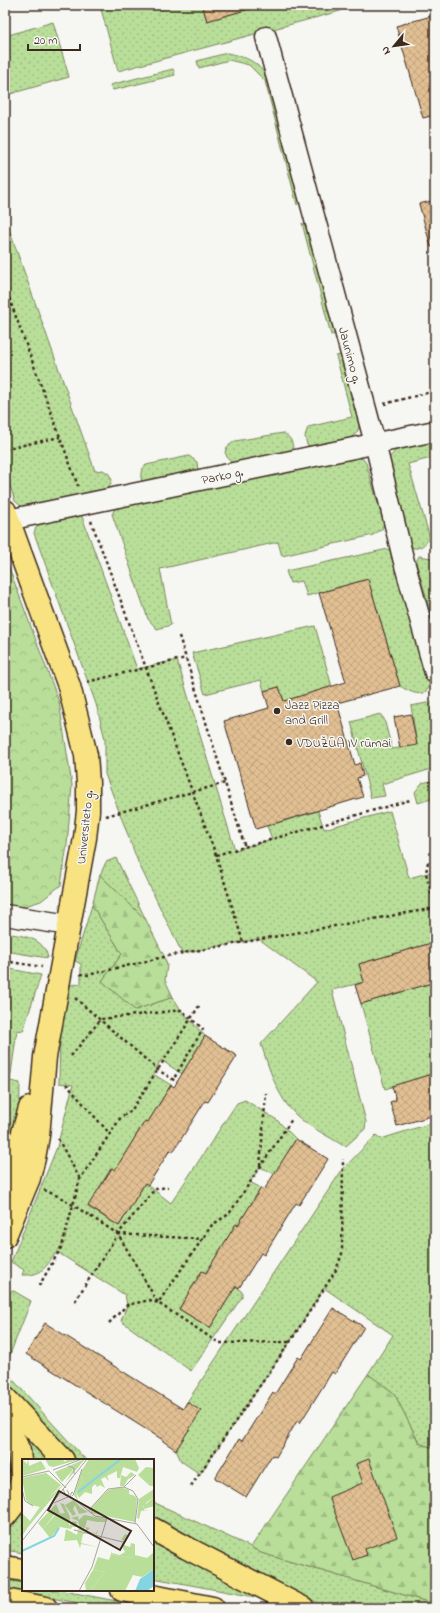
<svg xmlns="http://www.w3.org/2000/svg" width="440" height="1613" viewBox="0 0 440 1613" font-family="'Indie Flower',sans-serif">
  <defs>
    <pattern id="grass-dots" width="8" height="8" patternUnits="userSpaceOnUse"><rect width="8" height="8" fill="#b8de99"/><path d="M2 2h.1M6 6h.1" fill="none" stroke="#9fbf83" stroke-width="1.8" stroke-linecap="round"/></pattern>
    <pattern id="forest-firs" width="22" height="20" patternUnits="userSpaceOnUse"><rect width="22" height="20" fill="#b8de99"/><path d="M5 1l3.5 6h-7zM16 11l3.5 6h-7z" fill="#9fbf83"/></pattern>
    <pattern id="park-crowns" width="20" height="18" patternUnits="userSpaceOnUse"><rect width="20" height="18" fill="#b8de99"/><path d="M2 6a3 3 0 1 1 6 0M12 15a3 3 0 1 1 6 0" fill="none" stroke="#9fbf83"/></pattern>
    <pattern id="building-cross-hatch" width="8" height="8" patternUnits="userSpaceOnUse"><rect width="8" height="8" fill="#e1bf93"/><path d="M0 0l8 8M0 8l8-8" fill="none" stroke="#c2a47e"/></pattern>
  </defs>
  <rect width="100%" height="100%" fill="#f6f6f2"/>
  <filter id="ink" filterUnits="userSpaceOnUse"><feTurbulence type="fractalNoise" baseFrequency=".025" numOctaves="2"/><feDisplacementMap in="SourceGraphic" scale="8" xChannelSelector="R" yChannelSelector="G"/><feConvolveMatrix kernelMatrix="1 2 1 2 8 2 1 2 1" color-interpolation-filters="sRGB"/></filter>
  <g filter="url(#ink)">
    <g fill="url(#grass-dots)" stroke="#7a845c">
      <path d="M113,5H202L207,21L263,5H347L340,11L118,71L101,9Z"/>
      <path d="M53,22L69,77L10,94L5,77V36Z"/>
      <path d="M227,53C246,56 260,63 269,80L301,201L297,205L265,81L249,65L229,60L199,68L197,61Z"/>
      <path d="M173,69L175,75L113,90L110,85Z"/>
      <path d="M5,218L95,471L103,470L109,474L112,480L109,487L104,490L22,507L15,501L5,471Z"/>
      <path d="M302,223L307,227L336,334L331,335Z"/>
      <path d="M341,355L360,422C359,425 359,429 357,432C351,442 317,450 307,445L305,436L308,427L352,417L336,356Z"/>
      <path d="M283,433C290,437 292,440 293,448L290,453L233,464L227,457L225,452L227,447L235,441Z"/>
      <path d="M435,441V457L408,464L430,538C425,544 421,549 413,548L409,542L388,459L397,449Z"/>
      <path d="M189,456L197,462L198,471L142,482C140,474 140,471 146,465Z"/>
      <path d="M355,456L363,459L366,463L384,524L382,529L373,535L282,556L278,542L160,569L171,625L157,629L148,619L112,514L116,507Z"/>
      <path d="M80,511L137,669L177,660L235,850L272,839L267,826L318,811L324,829L390,811L409,878L435,871V908L430,909L435,928V942L359,964L364,982L332,990L366,1122L365,1129L346,1146L342,1145C330,1137 306,1125 296,1115C277,1097 269,1068 261,1044L317,982L259,939L182,953L138,862L105,774V739L96,704L34,533L37,525L43,521Z"/>
      <path d="M388,549L393,554L431,678C429,701 413,694 400,686L368,579L307,596L302,581L290,583L286,571Z"/>
      <path d="M419,556L431,558L435,562V627L416,562Z"/>
      <path d="M315,626L332,687L284,701L279,687L264,691L261,680L205,694L192,653Z"/>
      <path d="M432,702L435,704V768L382,784L385,796L371,798L351,722L380,714L384,719L392,749L417,745L411,706Z"/>
      <path d="M435,780V812L431,799L418,803L415,792L422,783Z"/>
      <path d="M116,858L146,920L100,875L106,862Z"/>
      <path d="M92,905L122,954L102,981L135,1010L173,997L181,1010L205,1036L182,1074L161,1060L153,1074L171,1085L148,1122L145,1121L115,1170L111,1168L88,1207L119,1226L145,1183L171,1203L237,1103L245,1100L277,1120L296,1139L275,1174L260,1167L250,1182L261,1188L238,1225L236,1224L206,1273L202,1271L179,1309L210,1328L236,1286L242,1292V1297L191,1371L121,1321L127,1305L125,1295L57,1252C45,1266 44,1276 22,1275L24,1270L11,1262L57,1147L73,1085L59,1083L60,1039L69,985L81,984V964L75,961Z"/>
      <path d="M5,933C23,936 44,937 48,958L5,951Z"/>
      <path d="M5,968L41,975L23,1031L17,1030L10,1081L20,1083C19,1101 23,1133 5,1142Z"/>
      <path d="M435,982V1073L385,1089L361,1004Z"/>
      <path d="M435,1122V1449L419,1443L394,1393L368,1374L393,1335L324,1288L290,1342L200,1474L181,1461L176,1450L200,1411L187,1402L342,1170L376,1135L381,1139Z"/>
      <path d="M12,1290L31,1301L5,1367V1296L7,1297Z"/>
      <path d="M5,1371L83,1457L87,1460H74L5,1391Z"/>
      <path d="M26,1432L47,1459L48,1460H30Z"/>
      <path d="M5,1440C12,1463 20,1476 5,1499Z"/>
      <path d="M153,1502L251,1547L261,1553L435,1604V1608H347L318,1603L153,1517Z"/>
      <path d="M23,1508V1553L5,1550V1531L11,1527Z"/>
      <path d="M153,1540L255,1597L153,1578Z"/>
      <path d="M5,1580L23,1583V1590H59L153,1608H103L5,1589Z"/>
    </g>
    <g fill="url(#forest-firs)" stroke="#7a845c">
      <path d="M100,875L146,920L164,956L167,965L165,980L173,997L135,1010L102,981L122,954L92,905Z"/>
      <path d="M368,1374L394,1393L419,1443L435,1449V1604L261,1553L251,1547Z"/>
    </g>
    <path fill="url(#park-crowns)" stroke="#7a845c" d="M5,557L59,702L72,785L67,845L61,885L41,901L22,907L5,905Z"/>
    <g fill="url(#building-cross-hatch)" stroke="#3b2a1e">
      <path d="M202,5H248L249,9L207,21Z"/>
      <path d="M435,15V115L423,118L396,26Z"/>
      <path d="M435,200V246L431,247L419,204Z"/>
      <path d="M368,579L400,686L337,703L355,765L360,763L363,776L357,778L363,797L256,829L224,721L269,708L264,691L279,687L284,701L346,682L319,593Z"/>
      <path d="M411,714L417,745L400,748L394,717Z"/>
      <path d="M435,942V982L361,1004L355,985L364,982L359,964Z"/>
      <path d="M205,1036L237,1056L208,1102L205,1101L173,1152L170,1150L148,1185L145,1183L119,1226L88,1206L112,1168L115,1170L145,1121L148,1122L171,1085L174,1087Z"/>
      <path d="M435,1073V1115L397,1126L390,1102L396,1100L392,1086Z"/>
      <path d="M296,1139L328,1159L299,1205L296,1203L264,1255L261,1253L239,1288L236,1286L210,1328L179,1309L202,1271L206,1273L236,1224L238,1225L261,1188L264,1190Z"/>
      <path d="M333,1308L364,1327L335,1374L332,1372L300,1423L297,1421L276,1457L272,1455L246,1497L215,1478L239,1439L242,1441L273,1392L275,1394L298,1357L301,1359Z"/>
      <path d="M45,1323L183,1409L187,1402L201,1411L176,1450L163,1441V1440L26,1354Z"/>
      <path d="M369,1459L397,1537L365,1549L367,1555L353,1560L329,1497L363,1483L356,1464Z"/>
    </g>
    <g fill="none" stroke-linecap="round" stroke-linejoin="round">
      <g stroke="#3b2a1e" stroke-width="23">
        <g id="minor">
          <path d="M266,37L375,443L403,558L435,673"/>
          <path d="M8,520L435,431"/>
          <path d="M5,915L69,925"/>
        </g>
      </g>
      <g stroke="#3b2a1e" stroke-width="25">
        <g id="major">
          <path d="M5,511L69,686L78,722L86,755L88,783V811L85,838L45,1057L38,1136L34,1158L29,1178L5,1236"/>
          <path d="M5,1185L17,1153L30,1108"/>
        </g>
      </g>
      <g stroke="#3b2a1e" stroke-width="25">
        <g id="highway">
          <path d="M5,1398L63,1460"/>
          <path d="M5,1423L8,1426L19,1451L22,1479L16,1502L5,1516"/>
          <path d="M153,1529L187,1548L303,1608"/>
          <path d="M5,1567L23,1570"/>
          <path d="M122,1590L213,1608"/>
          <path d="M5,1600L46,1608"/>
        </g>
      </g>
      <g stroke="#3b2a1e" stroke-width="2.5" stroke-dasharray="3 3" stroke-linecap="butt">
        <path d="M5,287L78,486"/>
        <path d="M384,404L435,391"/>
        <path d="M5,449L60,437"/>
        <path d="M91,521L216,855L243,942"/>
        <path d="M179,636L245,847"/>
        <path d="M87,682L186,658"/>
        <path d="M106,816L225,783"/>
        <path d="M216,855L410,800"/>
        <path d="M428,862L426,873L435,908"/>
        <path d="M5,961L42,967"/>
        <path d="M80,974L88,975L172,955L435,908"/>
        <path d="M75,998L158,1070L177,1082"/>
        <path d="M71,1056L101,1019L181,1010L203,1029L173,1080"/>
        <path d="M66,1084L110,1134"/>
        <path d="M58,1139L80,1179"/>
        <path d="M260,1166L266,1093"/>
        <path d="M44,1190L62,1198L118,1234L158,1303L219,1343L290,1342"/>
        <path d="M118,1234L203,1239"/>
        <path d="M39,1286L62,1246L80,1179L121,1117L131,1111L199,1006"/>
        <path d="M75,1301L118,1234L155,1189L168,1187"/>
        <path d="M109,1323L127,1305L150,1300L158,1303L212,1225L229,1214L292,1119"/>
        <path d="M191,1486L290,1342L336,1270L342,1254L343,1159"/>
      </g>
      <use href="#minor" stroke="#f6f6f2" stroke-width="20"/>
      <use href="#major" stroke="#f8e281" stroke-width="22"/>
      <use href="#highway" stroke="#f8e281" stroke-width="22"/>
    </g>
  </g>
  <g fill="#3b2a1e" stroke="#f6f6f2" stroke-width="1.5">
    <circle cx="277" cy="711" r="4"/>
    <circle cx="289" cy="742" r="4"/>
  </g>
  <g text-anchor="middle" stroke-width="3" stroke-linejoin="round" paint-order="stroke">
    <g font-size="13" fill="#3b2a1e" stroke="#f6f6f2">
      <text transform="translate(351 355) rotate(75)" y="5">Jaunimo g.</text>
      <text transform="translate(222 475) rotate(-12)" y="5">Parko g.</text>
      <text transform="translate(84 827) rotate(-84)" y="5">Universiteto g.</text>
    </g>
    <g font-size="13" fill="#3b2a1e" stroke="#f6f6f2" text-anchor="start">
      <text x="285" y="709">Jazz Pizza<tspan x="285" dy="15">and Grill</tspan></text>
      <text x="297" y="747">VDUŽŪA IV rūmai</text>
    </g>
  </g>
  <g transform="translate(22 1459)">
    <rect width="132" height="132" fill="#f6f6f2"/>
    <path d="M23,0H39L44,3V0H59L31,8L27,7ZM63,0L6,68L0,77V54L8,62L20,45L43,24L51,11L47,7ZM67,0H74L70,1L71,8L67,14L60,18L61,21L54,33L56,42L52,36L60,11ZM19,2L24,10L0,17V14L17,8L14,4ZM124,8L132,9V27H128L116,16ZM109,13L113,16L106,20L102,27H98L99,16L104,18ZM132,30V38L121,46L122,51H127L119,52L117,60L115,59L117,40ZM52,41L58,48L66,53L57,55L53,46L51,50L54,55L51,57L43,46ZM38,44L42,45L48,58L47,67L51,62L55,63L54,68H50L49,70L38,68L28,79L21,70L34,55L43,54ZM62,56L84,60V63H75L65,61L63,69L59,68L64,71V68L68,69L65,72L67,73L74,74L76,70L75,75L55,71L58,69L56,62L49,59L56,57L57,61ZM44,70L55,76L56,72L65,75H61L59,84L76,88L59,85L58,89L55,81L42,82ZM103,75L106,76L102,86L108,88L109,84L113,85V96L108,99L89,95L90,92V94L98,96L103,93L100,87L101,80L100,81H99Z" fill="#b8de99"/>
    <path d="M0,0L5,5L6,0L7,7L14,4L17,8L0,14ZM113,0L117,9L115,13L101,8L98,19H95V12L85,17L87,22L83,18L79,20L83,29L78,26L75,28L73,25L70,28V35L63,33L57,39L54,33L61,21L60,17L67,14L70,8L68,2L74,0ZM47,7L51,9L50,12L40,23L33,13ZM24,14L39,26L18,48L9,46L4,41L0,19ZM132,38V47L119,51L122,48L119,43L123,41L124,45ZM34,45L38,54L32,56L21,70L16,64ZM71,111L83,113L68,132H64L63,124Z" fill="#b8de99"/>
    <path d="M99,28L107,31V35L113,37L115,40L113,63L69,54L68,50L86,31Z" fill="#b8de99"/>
    <path d="M132,93V110L120,118L111,116L103,132H68L83,113L71,111L76,98L87,101L89,95L108,99L113,96L125,99Z" fill="#b8de99"/>
    <path d="M132,110V127L125,132H113L118,120Z" fill="#84d4e1"/>
    <path fill="none" stroke="#84d4e1" stroke-width="2" d="M56,33L99,0M0,92L32,77L37,69"/>
    <path fill="none" stroke="#aba49d" stroke-width="1" d="M46,7L52,9V15M31,11L60,0M27,12L44,29M0,18L27,12M102,28L114,16M0,30L3,42L11,47M41,30L44,37L47,35L45,31M52,34L60,10M50,37L52,35L50,33L48,37L73,57L115,65L132,88M32,44L48,37M66,52L86,30L102,28L111,32L116,40L113,64M52,71L101,83M0,82L65,0M57,132L70,108L85,59"/>
    <path fill="#3b2a1e" fill-opacity="0.15" stroke="#3b2a1e" stroke-width="2" d="M37,32L109,72L98,91L26,51Z"/>
    <rect width="132" height="132" fill="none" stroke="#3b2a1e" stroke-width="2"/>
  </g>
  <rect width="440" height="1613" fill="none" stroke="#f6f6f2" stroke-width="20"/>
  <rect x="10" y="10" width="420" height="1593" fill="none" stroke="#3b2a1e" stroke-width="1.5" filter="url(#ink)"/>
  <g transform="translate(394 46) rotate(241)" stroke="#f6f6f2" stroke-width="3" paint-order="stroke">
  <path d="M0-3L7 15L0 10L-7 15Z" fill="#3b2a1e"/>
  <text y="-6" font-size="11" font-weight="bold" text-anchor="middle" fill="#3b2a1e">N</text>
  </g>
  <path d="M28 44v6h52v-6" fill="none" stroke="#3b2a1e" stroke-width="2"/>
  <text x="34" y="44" font-size="12" fill="#3b2a1e" stroke="#f6f6f2" stroke-width="3" paint-order="stroke">20 m</text>
</svg>
